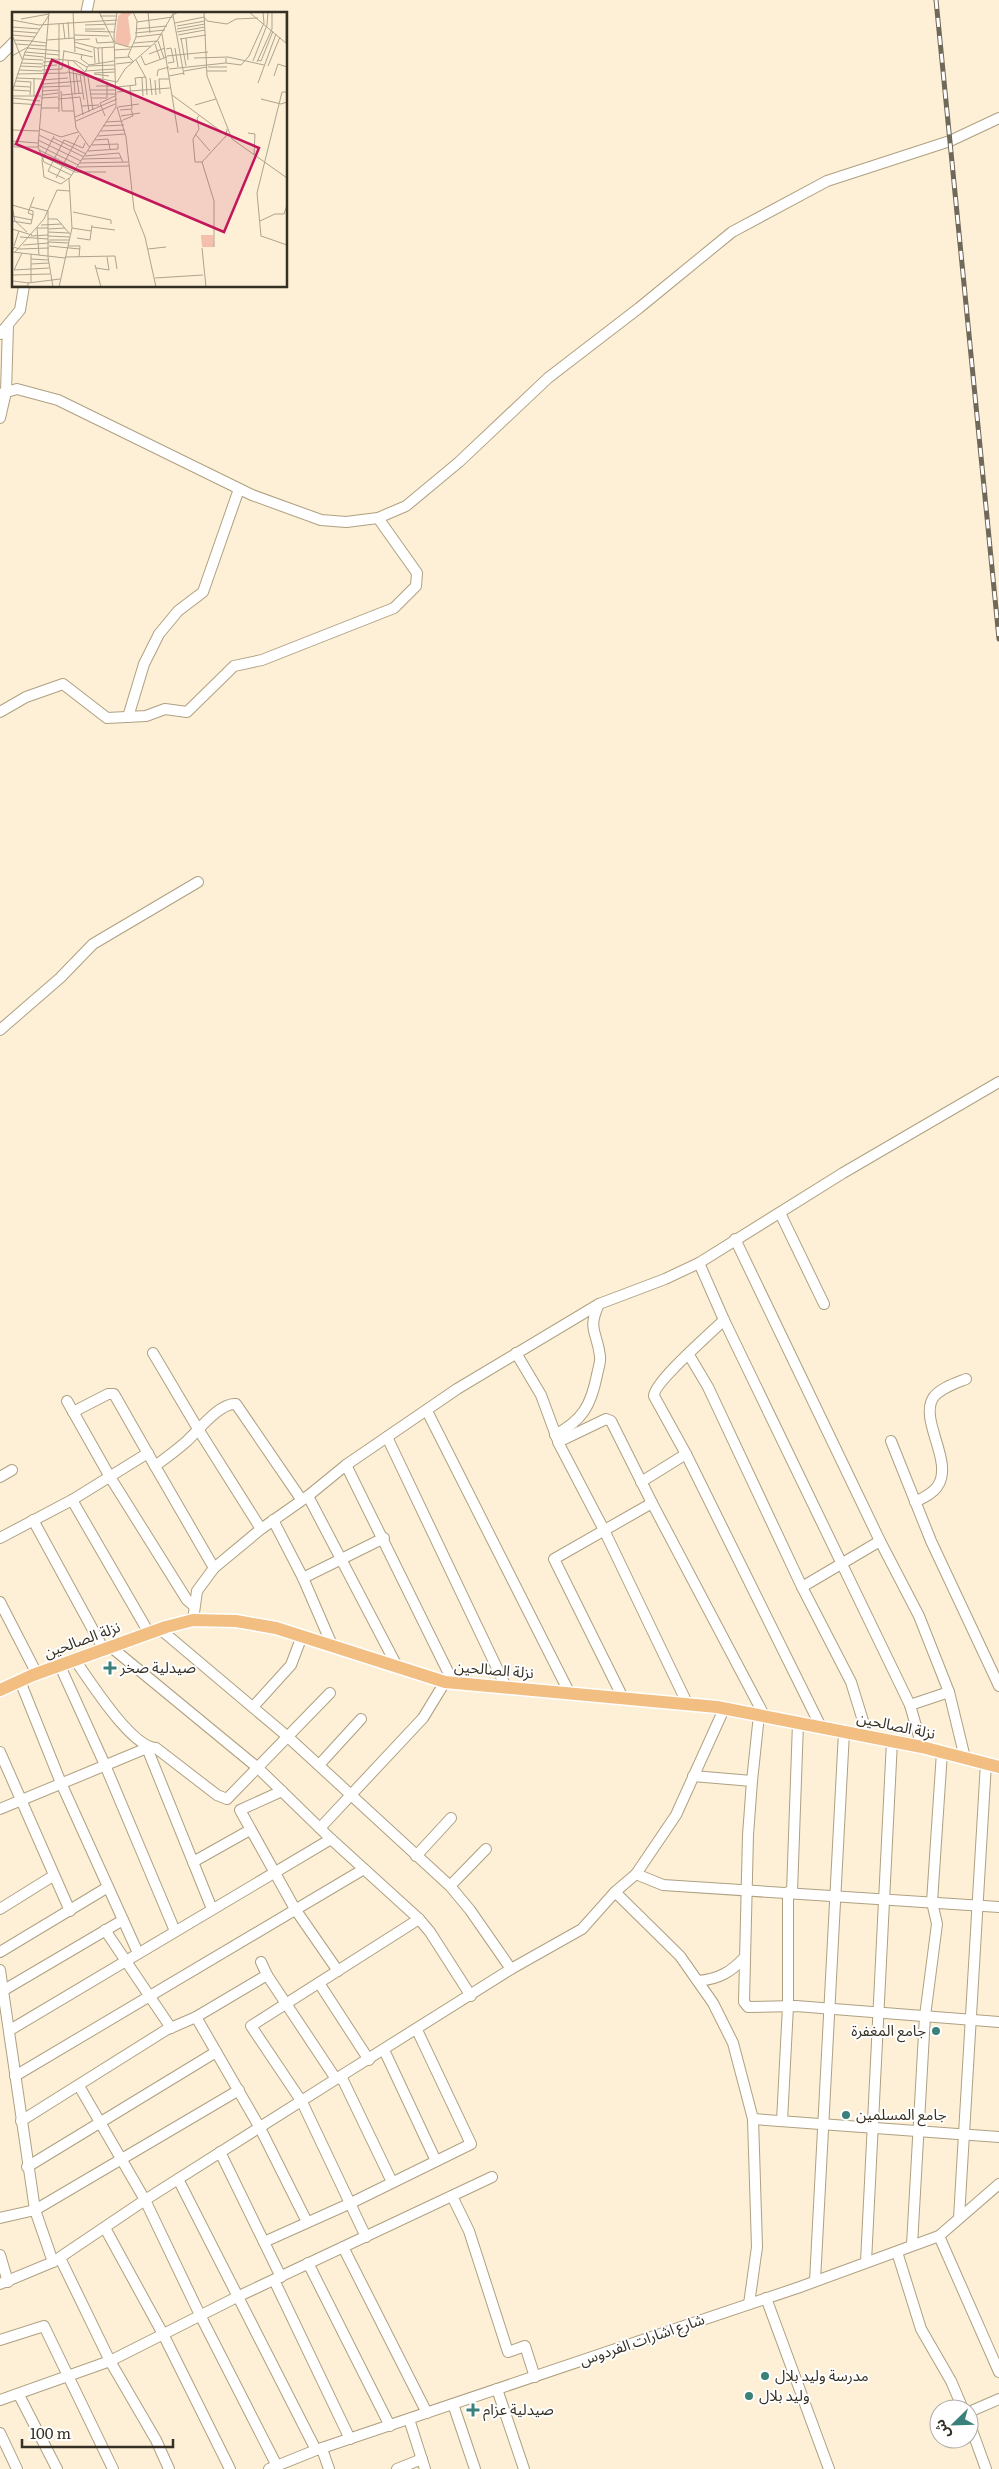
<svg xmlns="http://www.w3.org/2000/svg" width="999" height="2469" viewBox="0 0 999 2469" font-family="Literata,'Noto Sans Arabic',serif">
  <rect width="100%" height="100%" fill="#fdf0d6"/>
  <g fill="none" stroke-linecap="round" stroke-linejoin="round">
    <g stroke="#afa081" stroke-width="12">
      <g id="minor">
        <path d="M86,14L89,0"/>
        <path d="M0,56L14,42"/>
        <path d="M0,334L20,310L24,286"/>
        <path d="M0,394L17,389L58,400L252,495L321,520L346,522L378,518L406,506L459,462L548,378L639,308L732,232L827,181L950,141L999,118"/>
        <path d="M0,418L6,392L8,325"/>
        <path d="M0,712L26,697L63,684L107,718L146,716L165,709L187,712L234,666L262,660L394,608L416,586L417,573L378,518"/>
        <path d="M128,717L144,664L159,634L178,611L203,592L239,489"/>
        <path d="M0,1030L60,978L93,944L198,882"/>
        <path d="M780,1213L824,1304"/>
        <path d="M735,1239L880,1541L919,1616L949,1692L965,1758"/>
        <path d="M699,1263L724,1320L910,1705L922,1747"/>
        <path d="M724,1320C712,1332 653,1383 654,1396L686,1454L821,1727"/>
        <path d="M153,1353L198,1429L261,1529"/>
        <path d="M516,1353L541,1395L558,1441"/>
        <path d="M689,1355L708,1387L802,1587L851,1682L868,1737"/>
        <path d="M67,1401L110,1477L187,1600L194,1606"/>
        <path d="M427,1411L569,1692"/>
        <path d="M73,1412L108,1394H114L155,1466"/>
        <path d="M555,1435C583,1420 591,1405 597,1375C598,1369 601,1362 600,1356C597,1331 587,1330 599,1304"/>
        <path d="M387,1437L506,1687"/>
        <path d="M891,1441L931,1541L999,1686"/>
        <path d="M346,1465L453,1682"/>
        <path d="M0,1477L12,1470"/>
        <path d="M641,1482L686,1454"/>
        <path d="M308,1496L398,1668"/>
        <path d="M72,1500L149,1633"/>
        <path d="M915,1502C923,1498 932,1494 937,1487C955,1463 919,1421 933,1398C940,1388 956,1383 966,1379"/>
        <path d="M33,1520L104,1650"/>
        <path d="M273,1520L303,1578L332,1645"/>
        <path d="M0,1538L72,1500L148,1453"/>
        <path d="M214,1568L155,1466C166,1458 177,1450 187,1441C198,1431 220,1402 236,1404L301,1499"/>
        <path d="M303,1578L384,1538"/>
        <path d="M802,1587L880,1541"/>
        <path d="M0,1602L37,1674"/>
        <path d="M193,1620L197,1591L214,1568L261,1529L308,1496L346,1465L457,1389L599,1304L665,1279L699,1263L843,1173L999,1082"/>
        <path d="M160,1629L288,1737L450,1886L470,1910L511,1969"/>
        <path d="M111,1647L258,1768L331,1839L419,1919L430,1932L471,1996"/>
        <path d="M75,1660C90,1681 131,1747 156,1748L217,1795L227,1799L330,1693"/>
        <path d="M60,1666L105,1765L175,1931"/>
        <path d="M20,1681L61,1783L138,1953"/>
        <path d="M623,1698L554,1559L652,1503"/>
        <path d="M687,1703L604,1530L558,1442L606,1419L611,1421L652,1503L765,1717"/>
        <path d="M910,1705L949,1692"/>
        <path d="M253,1707L291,1665L302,1636"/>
        <path d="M0,1752L70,1911"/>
        <path d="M319,1765L361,1719"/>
        <path d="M693,1776L752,1781L748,1835L744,2002L748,2007L796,2006L999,2022"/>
        <path d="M752,1781L759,1715"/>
        <path d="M282,1791L240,1810L295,1909L338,1971"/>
        <path d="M0,1809L147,1748L212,1909"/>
        <path d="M320,1828L423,1718L445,1682"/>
        <path d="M416,1856L451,1818"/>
        <path d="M193,1862L250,1830"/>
        <path d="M636,1874L663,1885L999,1907"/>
        <path d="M450,1886L486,1849"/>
        <path d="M615,1892L680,1956L713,2003L733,2043L753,2119L757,2247L749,2304"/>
        <path d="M792,1892L798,1723"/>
        <path d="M0,1909L53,1876"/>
        <path d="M105,1930L171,2028"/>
        <path d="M0,1952L108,1887"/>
        <path d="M261,1962L267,1975L336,2079"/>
        <path d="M0,1970L35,2210L53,2262"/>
        <path d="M698,1981C719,1979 731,1972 745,1957"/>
        <path d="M319,1983L369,2060"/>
        <path d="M4,1990L123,1920"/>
        <path d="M196,2017L260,2128L307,2222"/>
        <path d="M10,2030L331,1839"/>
        <path d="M384,2050L436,2161"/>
        <path d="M15,2076L364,1869"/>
        <path d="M341,2076L392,2182"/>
        <path d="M79,2086L145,2200L200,2315L277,2466"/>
        <path d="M753,2119L999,2137"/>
        <path d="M21,2121L166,2030L196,2017L267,1975"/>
        <path d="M782,2121L788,2006V1892"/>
        <path d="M220,2152L281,2277"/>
        <path d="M27,2167L216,2052"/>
        <path d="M178,2179L316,2450"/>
        <path d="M452,2196L469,2231L508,2352L525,2346L535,2377"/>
        <path d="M0,2218L35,2210L239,2090"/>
        <path d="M959,2218L986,1763"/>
        <path d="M105,2228L163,2334L230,2469"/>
        <path d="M939,2236L999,2372"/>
        <path d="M366,2237L302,2102L251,2026L419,1919"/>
        <path d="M264,2242L351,2203L471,2144L417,2030"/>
        <path d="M912,2245L925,2016L937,1924L932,1902L942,1752"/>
        <path d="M343,2247L427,2413"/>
        <path d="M897,2252L921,2329L951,2381L963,2409"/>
        <path d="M0,2255L8,2282"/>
        <path d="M60,2258L110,2361L156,2440L169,2469"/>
        <path d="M866,2262L892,1741"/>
        <path d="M308,2263L390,2426"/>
        <path d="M274,2280L350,2439"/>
        <path d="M815,2281L844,1732"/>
        <path d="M0,2284L53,2262L145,2200L336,2079L511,1969L582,1929L615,1892L636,1874L676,1815L724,1709"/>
        <path d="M766,2298L829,2469"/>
        <path d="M0,2340L44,2326L113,2469"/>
        <path d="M497,2389L524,2469"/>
        <path d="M19,2395L57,2469"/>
        <path d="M0,2400L110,2361L237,2297L492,2177"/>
        <path d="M453,2404L475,2469"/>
        <path d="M969,2412L999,2399"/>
        <path d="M409,2419L425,2469"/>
        <path d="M969,2422L986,2469"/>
        <path d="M0,2433L17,2469"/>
        <path d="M322,2449L329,2469"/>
        <path d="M269,2469L316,2450L800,2287L939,2236L999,2184"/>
        <path d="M397,2469L422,2459"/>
      </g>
    </g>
    <g stroke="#fff" stroke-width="15">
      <path id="major" d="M0,1690L33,1675L166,1627L193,1620L236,1621L276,1628L445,1682L717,1707L922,1747L999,1767"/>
    </g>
    <use href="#minor" stroke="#fff" stroke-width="10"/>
    <use href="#major" stroke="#f2be81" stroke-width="12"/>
    <g stroke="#706858" stroke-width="5">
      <path id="rail" d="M936,0L999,639"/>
    </g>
    <use href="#rail" stroke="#fff" stroke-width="3" stroke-dasharray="9" stroke-linecap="butt"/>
  </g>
  <g fill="#3a817c" stroke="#fff" stroke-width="2">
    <path d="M107.5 1660.5h5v5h5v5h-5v5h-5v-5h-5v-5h5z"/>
    <circle cx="936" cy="2031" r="5"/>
    <circle cx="846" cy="2115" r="5"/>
    <circle cx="765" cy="2376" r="5"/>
    <circle cx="749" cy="2396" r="5"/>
    <path d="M470.5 2402.5h5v5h5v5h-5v5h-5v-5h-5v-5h5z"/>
  </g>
  <g text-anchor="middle" stroke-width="4" stroke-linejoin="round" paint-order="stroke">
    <g font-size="15" fill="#363024" stroke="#fff">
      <text transform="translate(82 1640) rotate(-20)" y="5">نزلة الصالحين</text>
      <text transform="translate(494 1670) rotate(5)" y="5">نزلة الصالحين</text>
      <text transform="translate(896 1726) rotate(12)" y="5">نزلة الصالحين</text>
      <text transform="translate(642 2340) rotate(-19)" y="5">شارع اشارات الفردوس</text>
    </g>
    <g font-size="15" fill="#363024" stroke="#fff" text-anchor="start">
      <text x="120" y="1673">صيدلية صخر</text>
      <text x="926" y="2036" text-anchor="end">جامع المغفرة</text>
      <text x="856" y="2120">جامع المسلمين</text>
      <text x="775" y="2381">مدرسة وليد بلال</text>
      <text x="759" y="2401">وليد بلال</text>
      <text x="483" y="2415">صيدلية عزام</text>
    </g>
  </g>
  <g transform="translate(12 12)">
    <rect width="275" height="275" fill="#fdf0d6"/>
    <path d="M111,0H121L116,5L119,27L116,35L103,31L106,4ZM189,223H201L202,235H190Z" fill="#f4c0ab"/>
    <path fill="none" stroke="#ada38f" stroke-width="1" d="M37,0L26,135L32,150L59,163M61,0L63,40M87,0L102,30M121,0L125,9L124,25L116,44L122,50M136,0L138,21M166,0L161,3L172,63M192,0L195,64L220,127L275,166M237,0L275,32M274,0V31M88,4H104M9,7L37,2M0,8L27,13L105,8M56,10L57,26M125,10L161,5M51,11L53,27M163,11L192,5L195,9L215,12L224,7L246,6M73,13L103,12M165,14L193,9M0,15L28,17M73,17H93M124,17L155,14M165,17L193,12M0,19L25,21M73,19L102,20M165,20L193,15M123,21L153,18M0,23L10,47M0,23L23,25M62,23L97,24M166,23L193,18M124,25L150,22L166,121M84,26L85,31L102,30M169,26L174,54M174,26L176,48M168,27L194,23M2,28L20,29M35,28L62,26M62,28L78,27M19,29L35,31M146,29L152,46M62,30L85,36L102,35M103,31L117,35L139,34M122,31L145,29M4,32L34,34M143,32L148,47M63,35L80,40M15,36L48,39M82,36L83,51M86,36L87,51M90,36L91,69M163,36L166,55M154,37L159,36L162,50L156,51M102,38L118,37M52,39L81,45M13,40L47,43M70,42L69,47L77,53L102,49M137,42L153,36M12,43L32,45M0,44L16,35M129,44L133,53L155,45M155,44L196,40M32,46L64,49L75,55M103,46L118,45M182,46L216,45L252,53M10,47L31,48M56,48L64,116L78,136M124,48L134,66L135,83M246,48L249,49L261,19M61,49L73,60L76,54L103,53M241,49L255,13L256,0M31,50L46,49M245,50L260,17V0M9,51L31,52M214,51L229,53L237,44L252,11L251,0M104,52L121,50M8,54L30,55M30,54L45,53M256,54L268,25M196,55H215M56,56H61L63,82M157,57L214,51V46M7,58L30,59M30,58L50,57L52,38M73,59L103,57M172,59L195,55M195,59H215M55,60L105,70L113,57L145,29L162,0M64,61L67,81M82,61L103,60M5,62L55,61M68,62L72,88M82,62L97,64M72,64L77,100M145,64L146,58L157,55M157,64L172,61M262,64L266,52L275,55M76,65L81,98M4,66L30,67M130,66L131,84M138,66L140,83M30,68L56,66M143,68L144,83M4,69L19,70L18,83M246,71L264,22M31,72L69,69M2,74L18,75M84,74H104M118,74L120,97M30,75L58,74M105,75L124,73L123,66L134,65M1,78L18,79M78,78H104M30,79L46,78M49,79L50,99H62M0,80L13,40L37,3M105,80L158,76M275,80H270L245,181L249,224L275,233M79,82H105M148,82L147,67H157M30,83L46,81M50,83L71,81M160,83L214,123M0,84H29M22,84V66M0,86L28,89M29,86L46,85M79,86H95V70M46,87L68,85L71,103M249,87L269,92L275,90M0,91L29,93M183,93L204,87M70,94L87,93M105,95L114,125L122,197L133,225L144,275M106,95L127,92M29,96H47M108,98L119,97L121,104L111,108M47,100V12M188,103L185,106L187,117L181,127L183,150H190M93,104L88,91L103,84M109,104L128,101M63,105L105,87M64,109L103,92M94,110L111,109M91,114L112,113M28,117L49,125L66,120M0,118L27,119M89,119L113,118M236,121L243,122L242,143M183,122L198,139M27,123L72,145M42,124L30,148L32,165L49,172L57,166M86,124L113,122M41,126L60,135M26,128L69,149M83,128L96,127L98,137M0,129L26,131M2,131V135H26M26,133L66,153M60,135L74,142M27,138L63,156M76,139L106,137V132L80,133M73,144L107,141L111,150M32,145L63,160H94M70,147L109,146M68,151L116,150M66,155L117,154M36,159L52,128L71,136L73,131M36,159L53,167M44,166L67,123M0,193L21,199V203M0,194L3,209L15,220M19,195L36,199V245L41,275M61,200L99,208V212M0,204L20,208M36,207H45L58,222M0,209L19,212L21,203L16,201L22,185M248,209L263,202H272L275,193M29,213L50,212M80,215L103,218M60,216L79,219M0,217L20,223M36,217L53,216M36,220L57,221M19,224L36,223M36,224L58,225M8,225L36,227M65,226L78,228L80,213M37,228H57M36,230L57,231M11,233L37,231M2,234L7,219M37,234L68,237M56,234H68L67,245M202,235V189L190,150L214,124L215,117M190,236L194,275M136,237L154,235M0,239L2,235L7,237L37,236M0,240L53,246M3,240L32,207L45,178L58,179M27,243L25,216H36M53,245L103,244L105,257M19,247L36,248M19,252L37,251M83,253L89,275M84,256L97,258L95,245M2,258L37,256M2,258L10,241M1,263L38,262M143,266L191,263M1,269L17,271M19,270V242M0,274H16M16,275V271L48,267M47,275L60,216L57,167L104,95L102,23L105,0"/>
    <path fill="#c2185b" fill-opacity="0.15" stroke="#c2185b" stroke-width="2.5" d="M40,48L247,136L212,220L4,132Z"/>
    <rect width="275" height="275" fill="none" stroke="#363024" stroke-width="2.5"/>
  </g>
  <g transform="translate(954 2424) rotate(247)"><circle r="24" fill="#ffffff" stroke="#afaca7"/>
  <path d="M0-4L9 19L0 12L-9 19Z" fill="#3a817c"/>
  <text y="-8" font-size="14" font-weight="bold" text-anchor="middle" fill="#363024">ش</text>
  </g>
  <path d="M22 2439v8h151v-8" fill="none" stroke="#363024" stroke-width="2.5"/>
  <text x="30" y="2439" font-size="15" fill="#363024" stroke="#ffffff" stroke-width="4" paint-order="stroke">100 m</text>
</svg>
